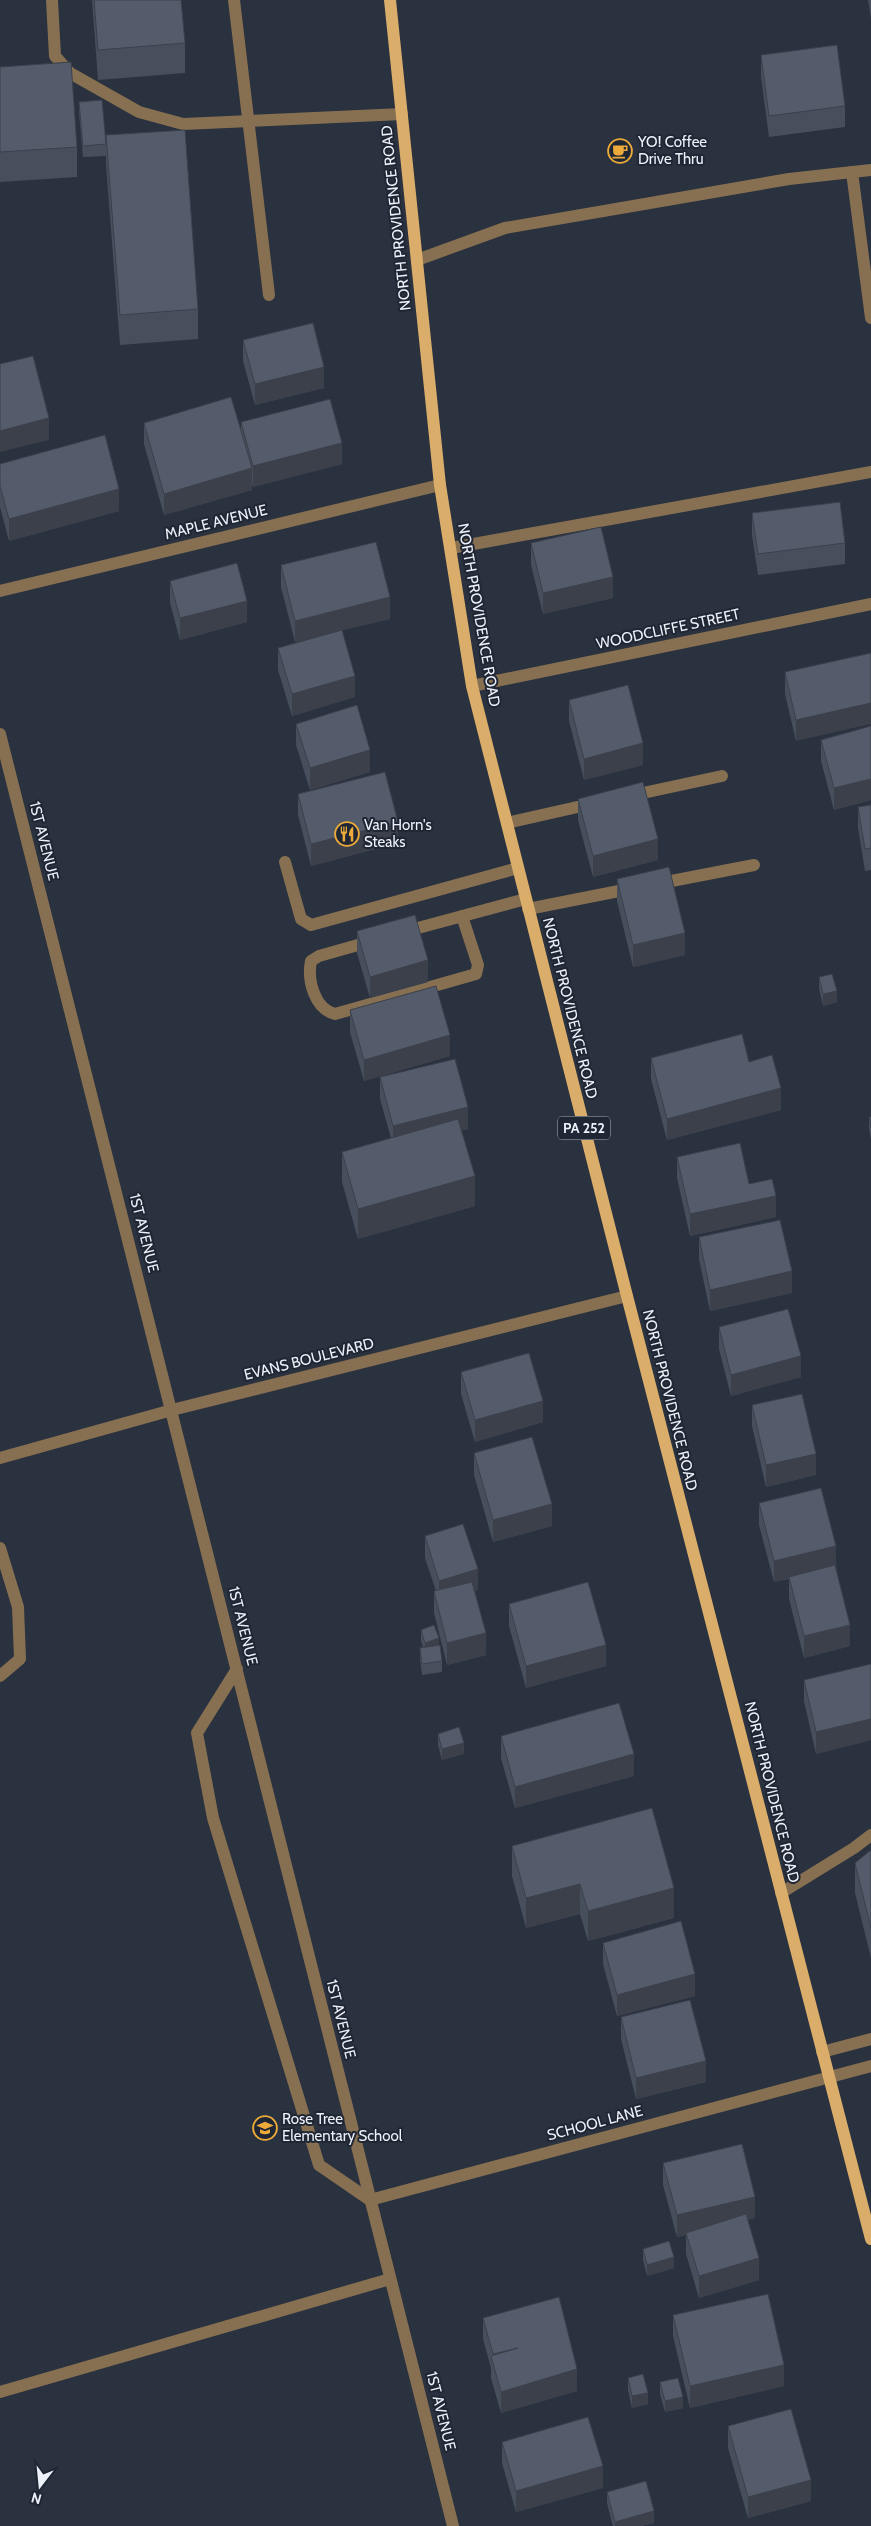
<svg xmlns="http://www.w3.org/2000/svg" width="871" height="2526" viewBox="0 0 871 2526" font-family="Cabin,sans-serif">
  <rect width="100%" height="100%" fill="#2a313f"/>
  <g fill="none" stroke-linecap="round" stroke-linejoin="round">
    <g stroke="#867051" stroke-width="12">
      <path d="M52,0L55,56L70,73L139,112L183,124L402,114"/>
      <path d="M234,0L269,295"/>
      <path d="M852,172L871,318"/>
      <path d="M417,260L505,228L789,179L871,170"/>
      <path d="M451,548L871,472"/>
      <path d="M0,591L440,485"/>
      <path d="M472,686L871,604"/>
      <path d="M0,734L453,2526"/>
      <path d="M629,796L722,776"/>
      <path d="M507,823L595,803"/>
      <path d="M285,862L301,919L311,925L518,868"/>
      <path d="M656,884L754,865"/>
      <path d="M528,909L634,888"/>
      <path d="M403,932L526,899"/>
      <path d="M372,941L319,956L311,961C307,981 315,1009 335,1014L476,974L478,965L462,916"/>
      <path d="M0,1458L172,1410L627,1296"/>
      <path d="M0,1548L18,1607L20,1659L0,1676"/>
      <path d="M237,1669L197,1733L213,1818L319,2165L370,2200"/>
      <path d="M781,1893L854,1848L871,1835"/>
      <path d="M822,2052L871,2039"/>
      <path d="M370,2200L871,2066"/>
      <path d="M0,2392L390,2279"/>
    </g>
    <path stroke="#daae6a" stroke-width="12" d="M390,0L440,485L472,686L627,1296L871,2239"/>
  </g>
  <g fill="#484f5c">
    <path d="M92,0H181L185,43V73L98,80Z"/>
    <path d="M868,0H871V18Z"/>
    <path d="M761,55L845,106V127L769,137L761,77Z"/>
    <path d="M0,67L77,147V177L0,182Z"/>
    <path d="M79,102L106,144V156L83,157L79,113Z"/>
    <path d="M106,135L198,309V339L120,345L106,165Z"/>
    <path d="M243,340L324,388L255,405L243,361Z"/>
    <path d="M241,422L342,464L253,487L252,484V490L164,515L144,444V423L241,432Z"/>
    <path d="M0,464L119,511L9,541L0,507Z"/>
    <path d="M752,513L845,543V564L758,575L752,535Z"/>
    <path d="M531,543L613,598L543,614L531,565Z"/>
    <path d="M281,565L390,619L342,630L355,697L292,716L278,670V648L328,634L295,642L281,587Z"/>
    <path d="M170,581L247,622L180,640L170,603Z"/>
    <path d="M871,653L796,741L785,694V672Z"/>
    <path d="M569,700L643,765L584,780L569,721Z"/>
    <path d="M296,724L370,772L310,790L296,745Z"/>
    <path d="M871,726V800L834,810L821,761V740Z"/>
    <path d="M298,794L398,843L311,866L298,815Z"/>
    <path d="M578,799L658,860L593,877L578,820Z"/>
    <path d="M871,805V870L865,871L858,828V807Z"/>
    <path d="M617,879L685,955L633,967L617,901Z"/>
    <path d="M357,931L428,982L370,998L357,953Z"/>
    <path d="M819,977L837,1002L823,1006L819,988Z"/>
    <path d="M350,1010L450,1056L364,1081L350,1032Z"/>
    <path d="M651,1058L749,1062L781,1110L667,1140L651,1079Z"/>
    <path d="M380,1077L468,1129L461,1130L475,1206L358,1239L342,1182V1152L391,1138L380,1099Z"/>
    <path d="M869,1117H871V1139L869,1129Z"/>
    <path d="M677,1157L749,1184L776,1217L690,1236L677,1178Z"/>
    <path d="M699,1237L792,1293L710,1311L699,1259Z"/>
    <path d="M719,1327L801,1377L731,1396L719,1349Z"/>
    <path d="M461,1372L543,1422L475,1442L461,1394Z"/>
    <path d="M752,1405L816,1475L766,1487L752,1426Z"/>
    <path d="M474,1453L552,1526L493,1542L474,1475Z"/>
    <path d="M759,1503L836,1566L850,1646L804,1658L789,1599V1579L774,1582L759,1525Z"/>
    <path d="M425,1536L478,1590L475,1591L486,1655L447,1665L434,1613V1591H436L425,1558Z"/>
    <path d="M509,1604L606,1666L526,1688L509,1626Z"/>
    <path d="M421,1630L439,1645L442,1661V1672L422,1675L420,1659V1648L423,1647L421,1641Z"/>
    <path d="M871,1664V1740L816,1754L804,1701V1680Z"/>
    <path d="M438,1734L464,1754L442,1760L438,1745Z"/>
    <path d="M501,1736L634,1776L515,1808L501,1758Z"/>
    <path d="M512,1846L674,1918L588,1941L580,1914L526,1928L512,1876Z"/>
    <path d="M871,1850V1958L855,1893V1863Z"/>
    <path d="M603,1943L695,1996L617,2016L603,1964Z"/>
    <path d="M621,2017L706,2082L636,2099L621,2039Z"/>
    <path d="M663,2163L755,2218L747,2220L759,2280L699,2298L686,2254V2235L677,2237L663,2185Z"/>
    <path d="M643,2249L674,2268L647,2276L643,2260Z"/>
    <path d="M673,2315L784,2386L690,2408L673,2336Z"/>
    <path d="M483,2318L577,2391L501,2413L491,2378V2368L483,2339Z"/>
    <path d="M628,2378L648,2404L632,2408L628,2390Z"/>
    <path d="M660,2382L683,2408L665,2412L660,2394Z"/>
    <path d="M728,2426L811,2501L748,2518L728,2448Z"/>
    <path d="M502,2442L603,2488L516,2512L502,2463Z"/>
    <path d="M607,2492L654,2523L641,2526H613L607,2503Z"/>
  </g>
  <g fill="#3b404b">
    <path d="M324,367V388L255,405V384Z"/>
    <path d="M49,418V440L0,452V431Z"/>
    <path d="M342,443V464L253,487V466Z"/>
    <path d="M252,468V490L164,515V494Z"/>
    <path d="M119,489V511L9,541V519Z"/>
    <path d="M613,577V598L543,614V593Z"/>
    <path d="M390,597V619L295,642V621Z"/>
    <path d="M247,601V622L180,640V618Z"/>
    <path d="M355,676V697L292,716V694Z"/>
    <path d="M871,703V724L796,741V720Z"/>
    <path d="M643,743V765L584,780V759Z"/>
    <path d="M370,750V772L310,790V768Z"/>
    <path d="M871,779V800L834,810V788Z"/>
    <path d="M398,822V843L311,866V844Z"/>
    <path d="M658,839V860L593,877V856Z"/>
    <path d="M685,933V955L633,967V945Z"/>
    <path d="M428,960V982L370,998V977Z"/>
    <path d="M837,991V1002L823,1006V994Z"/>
    <path d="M450,1035V1056L364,1081V1060Z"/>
    <path d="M781,1088V1110L667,1140V1119Z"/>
    <path d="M468,1107V1129L393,1148V1126Z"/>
    <path d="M475,1176V1206L358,1239V1209Z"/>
    <path d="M776,1196V1217L690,1236V1214Z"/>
    <path d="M792,1271V1293L710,1311V1290Z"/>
    <path d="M801,1356V1377L731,1396V1375Z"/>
    <path d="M543,1401V1422L475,1442V1420Z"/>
    <path d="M816,1454V1475L766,1487V1465Z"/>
    <path d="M552,1504V1526L493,1542V1520Z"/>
    <path d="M836,1546V1567L774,1582V1561Z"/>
    <path d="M478,1569V1590L439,1603V1581Z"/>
    <path d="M850,1625V1646L804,1658V1636Z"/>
    <path d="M486,1633V1655L447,1665V1643Z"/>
    <path d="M439,1638V1650L425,1654V1643Z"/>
    <path d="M606,1645V1666L526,1688V1666Z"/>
    <path d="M871,1719V1740L816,1754V1732Z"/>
    <path d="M464,1743V1754L442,1760V1749Z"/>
    <path d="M634,1754V1776L515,1808V1787Z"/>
    <path d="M580,1884V1914L526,1928V1898Z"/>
    <path d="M674,1888V1918L588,1941V1911Z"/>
    <path d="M695,1974V1996L617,2016V1995Z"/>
    <path d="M706,2061V2082L636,2099V2078Z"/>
    <path d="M755,2197V2218L686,2235V2233V2235L677,2237V2215Z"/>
    <path d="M674,2257V2268L647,2276V2265Z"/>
    <path d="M759,2258V2280L699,2298V2276Z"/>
    <path d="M784,2365V2386L690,2408V2386Z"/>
    <path d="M577,2369V2391L501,2413V2392Z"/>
    <path d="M648,2393V2404L632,2408V2396Z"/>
    <path d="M683,2397V2408L665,2412V2401Z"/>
    <path d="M603,2466V2488L516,2512V2491Z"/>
    <path d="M811,2480V2501L748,2518V2497Z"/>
    <path d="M654,2511V2523L641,2526H615V2522Z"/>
  </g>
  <g fill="#545c6b" stroke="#3b404b">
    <path d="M94,0H181L185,43L98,50Z"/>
    <path d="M837,45L845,106L769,116L761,55Z"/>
    <path d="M71,62L77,147L0,152V67Z"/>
    <path d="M102,100L106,144L83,146L79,102Z"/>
    <path d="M185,130L198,309L120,315L106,135Z"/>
    <path d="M313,323L324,367L255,384L243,340Z"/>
    <path d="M33,356L49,418L0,431V364Z"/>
    <path d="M231,397L252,468L164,494L144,423Z"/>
    <path d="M330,399L342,443L253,466L241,422Z"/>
    <path d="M105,435L119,489L9,519L0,486V464Z"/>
    <path d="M840,502L845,543L758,554L752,513Z"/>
    <path d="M601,527L613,577L543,593L531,543Z"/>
    <path d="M376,542L390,597L295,621L281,565Z"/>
    <path d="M237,563L247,601L180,618L170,581Z"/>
    <path d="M342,630L355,676L292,694L278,648Z"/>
    <path d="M871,653V703L796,720L785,672Z"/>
    <path d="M628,685L643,743L584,759L569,700Z"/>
    <path d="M357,705L370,750L310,768L296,724Z"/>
    <path d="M871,726V779L834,788L821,740Z"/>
    <path d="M385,772L398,822L311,844L298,794Z"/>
    <path d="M643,782L658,839L593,856L578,799Z"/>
    <path d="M871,805V848L865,849L858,807Z"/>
    <path d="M669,867L685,933L633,945L617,879Z"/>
    <path d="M415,915L428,960L370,977L357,931Z"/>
    <path d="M832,974L837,991L823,994L819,977Z"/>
    <path d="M436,986L450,1035L364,1060L350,1010Z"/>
    <path d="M742,1034L749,1062L772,1055L781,1088L667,1119L651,1058Z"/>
    <path d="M455,1059L468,1107L393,1126L380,1077Z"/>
    <path d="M869,1117H871V1128Z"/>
    <path d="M458,1119L475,1176L358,1209L342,1152Z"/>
    <path d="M740,1143L749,1184L772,1179L776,1196L690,1214L677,1157Z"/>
    <path d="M780,1220L792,1271L710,1290L699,1237Z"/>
    <path d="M788,1309L801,1356L731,1375L719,1327Z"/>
    <path d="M529,1353L543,1401L475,1420L461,1372Z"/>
    <path d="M802,1394L816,1454L766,1465L752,1405Z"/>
    <path d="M532,1437L552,1504L493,1520L474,1453Z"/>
    <path d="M821,1488L836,1546L774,1561L759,1503Z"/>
    <path d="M463,1524L478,1569L439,1581L425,1536Z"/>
    <path d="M835,1565L850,1625L804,1636L789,1577Z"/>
    <path d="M472,1582L486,1633L447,1643L434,1591Z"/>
    <path d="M588,1582L606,1645L526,1666L509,1604Z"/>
    <path d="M434,1625L439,1638L425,1643L421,1630Z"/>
    <path d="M440,1645L442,1661L422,1664L420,1648Z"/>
    <path d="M871,1664V1719L816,1732L804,1680Z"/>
    <path d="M619,1703L634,1754L515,1787L501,1736Z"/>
    <path d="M459,1727L464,1743L442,1749L438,1734Z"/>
    <path d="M652,1808L674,1888L588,1911L580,1884L526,1898L512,1846Z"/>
    <path d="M871,1850V1928L855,1863Z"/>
    <path d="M681,1921L695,1974L617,1995L603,1943Z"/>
    <path d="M690,2000L706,2061L636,2078L621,2017Z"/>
    <path d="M742,2144L755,2197L677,2215L663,2163Z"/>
    <path d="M746,2214L759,2258L699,2276L686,2233Z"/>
    <path d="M669,2241L674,2257L647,2265L643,2249Z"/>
    <path d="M768,2294L784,2365L690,2386L673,2315Z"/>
    <path d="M559,2297L577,2369L501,2392L491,2356L518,2348L493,2354L483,2318Z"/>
    <path d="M643,2374L648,2393L632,2396L628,2378Z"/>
    <path d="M678,2378L683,2397L665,2401L660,2382Z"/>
    <path d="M791,2409L811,2480L748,2497L728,2426Z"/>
    <path d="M588,2417L603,2466L516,2491L502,2442Z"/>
    <path d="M646,2481L654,2511L615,2522L607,2492Z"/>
  </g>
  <defs>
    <g id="cafe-ring" transform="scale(1.25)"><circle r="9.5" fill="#202734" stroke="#ebaa39" stroke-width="1.5"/><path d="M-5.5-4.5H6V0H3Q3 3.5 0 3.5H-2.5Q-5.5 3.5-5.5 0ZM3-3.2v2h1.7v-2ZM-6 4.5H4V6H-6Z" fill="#ebaa39"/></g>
    <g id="restaurant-ring" transform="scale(1.25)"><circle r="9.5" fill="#202734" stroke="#ebaa39" stroke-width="1.5"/><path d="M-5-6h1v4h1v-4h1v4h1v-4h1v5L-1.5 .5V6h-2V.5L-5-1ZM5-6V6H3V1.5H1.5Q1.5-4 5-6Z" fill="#ebaa39"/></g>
    <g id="school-ring" transform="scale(1.25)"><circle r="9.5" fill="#202734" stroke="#ebaa39" stroke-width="1.5"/><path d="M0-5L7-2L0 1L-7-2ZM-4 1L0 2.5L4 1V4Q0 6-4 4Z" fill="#ebaa39"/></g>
  </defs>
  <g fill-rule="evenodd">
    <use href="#cafe-ring" x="620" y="151"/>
    <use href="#restaurant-ring" x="347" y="834"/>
    <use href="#school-ring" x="265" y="2128"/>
  </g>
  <g text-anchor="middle" stroke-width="4" stroke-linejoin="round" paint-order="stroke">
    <rect fill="#202734" stroke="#b0b4bf" stroke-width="1" x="558" y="1116.5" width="52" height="23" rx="4"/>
    <g font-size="14" font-weight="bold" fill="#edf1fa">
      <text x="584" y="1133">PA 252</text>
    </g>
    <g font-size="15" fill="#edf1fa" stroke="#202734" text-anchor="start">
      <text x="638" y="147">YO! Coffee<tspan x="638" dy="17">Drive Thru</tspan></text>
      <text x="364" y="830">Van Horn's<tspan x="364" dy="17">Steaks</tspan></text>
      <text x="282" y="2124">Rose Tree<tspan x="282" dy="17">Elementary School</tspan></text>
    </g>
    <g font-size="15" fill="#edf1fa" stroke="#202734">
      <text transform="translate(396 218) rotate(-96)" y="5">NORTH PROVIDENCE ROAD</text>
      <text transform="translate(216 522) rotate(-14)" y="5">MAPLE AVENUE</text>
      <text transform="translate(479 615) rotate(80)" y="5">NORTH PROVIDENCE ROAD</text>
      <text transform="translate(668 629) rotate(-12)" y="5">WOODCLIFFE STREET</text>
      <text transform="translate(44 841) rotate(76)" y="5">1ST AVENUE</text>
      <text transform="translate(570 1008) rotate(76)" y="5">NORTH PROVIDENCE ROAD</text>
      <text transform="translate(144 1233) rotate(76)" y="5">1ST AVENUE</text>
      <text transform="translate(309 1359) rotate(-14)" y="5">EVANS BOULEVARD</text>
      <text transform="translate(670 1400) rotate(76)" y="5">NORTH PROVIDENCE ROAD</text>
      <text transform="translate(243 1626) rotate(76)" y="5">1ST AVENUE</text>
      <text transform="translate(772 1792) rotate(76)" y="5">NORTH PROVIDENCE ROAD</text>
      <text transform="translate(341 2019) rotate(76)" y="5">1ST AVENUE</text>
      <text transform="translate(595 2123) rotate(-15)" y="5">SCHOOL LANE</text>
      <text transform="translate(441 2411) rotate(76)" y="5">1ST AVENUE</text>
    </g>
  </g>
  <g transform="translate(40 2486) rotate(196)" stroke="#202734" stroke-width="4" paint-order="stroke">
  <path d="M0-4L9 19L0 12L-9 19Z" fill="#edf1fa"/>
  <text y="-8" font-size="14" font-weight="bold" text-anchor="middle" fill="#edf1fa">N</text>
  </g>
</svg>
